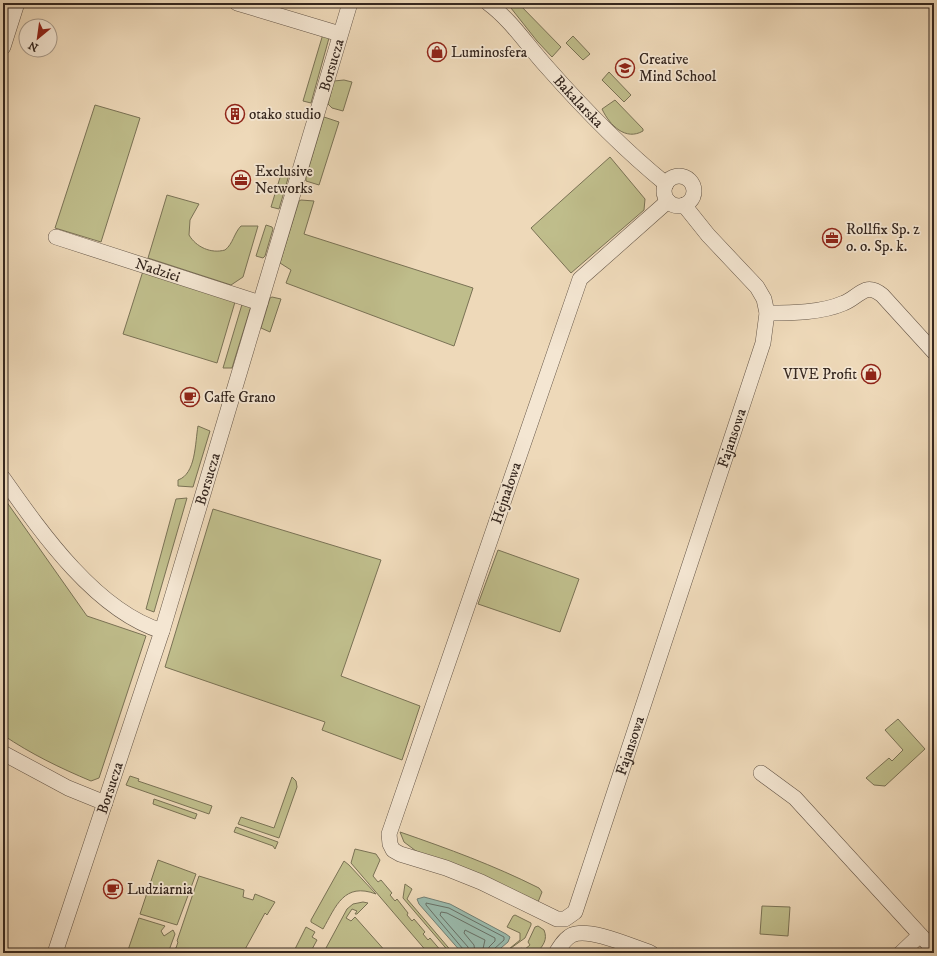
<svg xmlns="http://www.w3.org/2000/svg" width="937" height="956" viewBox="0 0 937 956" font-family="'IM FELL DW Pica',serif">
  <rect width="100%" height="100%" fill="#eed9b9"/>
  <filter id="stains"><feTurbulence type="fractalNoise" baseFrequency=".005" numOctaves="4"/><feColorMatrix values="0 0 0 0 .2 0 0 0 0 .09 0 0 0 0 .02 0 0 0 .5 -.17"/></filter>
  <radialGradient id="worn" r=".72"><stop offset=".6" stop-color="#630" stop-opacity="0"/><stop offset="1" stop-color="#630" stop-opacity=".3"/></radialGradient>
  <g fill="#bfbd8b" stroke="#7a7255">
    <path d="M507,3H518L561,47L552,57L537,41Z"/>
    <path d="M323,34L329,38L311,103L303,101Z"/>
    <path d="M573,36L590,54L583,60L566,43Z"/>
    <path d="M609,72L631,95L624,102L602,80Z"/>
    <path d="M344,80L352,82L343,111L332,108L328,104L334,81Z"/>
    <path d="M615,100L643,129V131C626,141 610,126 602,109Z"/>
    <path d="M95,105L140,118L101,242L55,228Z"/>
    <path d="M324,117L339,122L319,185L306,181V177Z"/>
    <path d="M610,157L645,199L644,210L571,273L531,228Z"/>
    <path d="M282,171L288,173L289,175L279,209L271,207Z"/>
    <path d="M167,195L199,204L190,220L189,235C196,247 211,254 225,250C233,244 234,233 241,226H258L243,277L231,285L148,258Z"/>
    <path d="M301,200L314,201L304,234L473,288L454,346L286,283L291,270L280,263L299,201Z"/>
    <path d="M266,225L272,227L273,229L265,256L263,258L256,256Z"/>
    <path d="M143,271L235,302L217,363L123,334Z"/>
    <path d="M272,297L281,299L270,332L261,328L270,298Z"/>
    <path d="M243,301L251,306L232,368H223Z"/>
    <path d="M198,426L210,431L193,487L178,486V480C196,474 195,443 198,426Z"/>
    <path d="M187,498L154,612L146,609L176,499Z"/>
    <path d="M3,500L6,501L87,616L146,636L99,778L91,781C60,768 31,754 3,735Z"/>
    <path d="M213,509L381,560L341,676L420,706L402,760L322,730L325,722L165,667Z"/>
    <path d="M498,550L579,579L560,632L478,604Z"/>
    <path d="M898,719L925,749L885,786L874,785L866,778L889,758L892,761L903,750L885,730Z"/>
    <path d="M130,776L139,779L138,781L212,806L209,814L126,785Z"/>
    <path d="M292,777L296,781L297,787L279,838L238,824L241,817L274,828Z"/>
    <path d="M154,799L197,814L195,819L153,804Z"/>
    <path d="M236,827L278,842L275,849L273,846L234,832Z"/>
    <path d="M400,832C449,849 493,865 539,888L542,892L538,902L416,851L404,842Z"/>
    <path d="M355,849L376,854L380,860L373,876L378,882L381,880L392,893L390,895L395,901L397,899L408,913L407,915L412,921L414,919L425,932L423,934L428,940L430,938L442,952L428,953L351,863Z"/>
    <path d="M158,860L196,874L177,925L140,914Z"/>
    <path d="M344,861L349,865L376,894C344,882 336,906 323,929L311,922V920Z"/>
    <path d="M199,876L244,890L243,897L253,900L255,894L275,902L267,915L265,913L243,953H173L175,948H176L178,942L177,941Z"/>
    <path d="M405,884L412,889L407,899L453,953H450L403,898Z"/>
    <path d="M363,902L368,903L357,914H355L357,911L352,909L346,918L351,921L355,917L387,953H323L327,949L326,948L347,909L353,904Z"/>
    <path d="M762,906L790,907L788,936L760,934Z"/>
    <path d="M515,915L531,923V925L525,938L504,953L520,940V933L507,927L513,916Z"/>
    <path d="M139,918L165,926L161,931L164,936L173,930L175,934L168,953H127Z"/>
    <path d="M538,926L544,930C548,940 543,945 537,953H515L522,948L524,950L530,945L528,942L535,927Z"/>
    <path d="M306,927L315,932L312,937L317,940L310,953H293Z"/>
  </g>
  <path fill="#9abaac" stroke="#727f74" d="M424,897L450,904L506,934L510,937L508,942L495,953H462L419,904L417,899Z"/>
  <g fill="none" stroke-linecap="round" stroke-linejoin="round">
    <g stroke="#687066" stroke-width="1">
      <path d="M464,953L463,949L426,905V903L449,908L504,937V940L494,949L493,953"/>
      <path d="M469,953L468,947L440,915L441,912L447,913L495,938V941L489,947L488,953"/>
      <path d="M475,953L474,945L464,933L465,930L485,940L482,953"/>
    </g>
    <g stroke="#635446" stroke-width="16">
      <g id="minor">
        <path d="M237,3L340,34"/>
        <path id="s1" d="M488,3C511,20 527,45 546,66C583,108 623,149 666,184"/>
        <path d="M3,47L17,3"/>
        <circle cx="679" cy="191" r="15"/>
        <path id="s2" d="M668,201L580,279L389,834L390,844L393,850L400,854L446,868L481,882L557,919H565L575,912L763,343L767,313L764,299L757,287L708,235L684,205"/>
        <path id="s3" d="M56,237L260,303"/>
        <path d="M767,313C791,313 821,313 844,303C852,300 858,293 866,290C872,288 877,291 882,295L934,352"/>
        <path d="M3,478C41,532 96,611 162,631"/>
        <path d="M3,753L68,788L105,803"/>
        <path d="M761,773L795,798L934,950"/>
        <path id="s4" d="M55,953L162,631L350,3"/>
        <path d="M556,953C560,947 565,938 572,935C589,927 633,947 651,953"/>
        <path d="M901,953L920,935"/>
      </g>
    </g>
    <use href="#minor" stroke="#f4e6d2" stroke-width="15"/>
  </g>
  <defs>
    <g id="shop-ring" transform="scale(1)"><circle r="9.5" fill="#f4e6d2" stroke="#8f2418" stroke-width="1.5"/><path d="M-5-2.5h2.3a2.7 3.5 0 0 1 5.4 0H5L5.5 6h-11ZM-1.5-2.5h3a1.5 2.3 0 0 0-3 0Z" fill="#8f2418"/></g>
    <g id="school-ring" transform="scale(1)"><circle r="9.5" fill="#f4e6d2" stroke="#8f2418" stroke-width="1.5"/><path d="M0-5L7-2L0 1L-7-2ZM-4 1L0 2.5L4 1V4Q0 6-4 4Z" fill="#8f2418"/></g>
    <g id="building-ring" transform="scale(1)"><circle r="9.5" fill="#f4e6d2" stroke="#8f2418" stroke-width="1.5"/><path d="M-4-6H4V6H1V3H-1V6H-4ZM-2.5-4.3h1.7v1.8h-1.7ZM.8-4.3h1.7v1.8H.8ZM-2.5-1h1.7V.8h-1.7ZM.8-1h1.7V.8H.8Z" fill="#8f2418"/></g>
    <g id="office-ring" transform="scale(1)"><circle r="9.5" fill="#f4e6d2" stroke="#8f2418" stroke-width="1.5"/><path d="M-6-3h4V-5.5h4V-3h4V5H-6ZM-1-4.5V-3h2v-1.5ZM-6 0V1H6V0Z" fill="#8f2418"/></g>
    <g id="cafe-ring" transform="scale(1)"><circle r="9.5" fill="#f4e6d2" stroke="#8f2418" stroke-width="1.5"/><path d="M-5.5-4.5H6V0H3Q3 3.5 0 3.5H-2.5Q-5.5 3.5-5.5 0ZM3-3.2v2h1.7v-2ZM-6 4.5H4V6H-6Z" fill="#8f2418"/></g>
  </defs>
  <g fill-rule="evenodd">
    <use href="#shop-ring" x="437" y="52"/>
    <use href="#school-ring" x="625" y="68"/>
    <use href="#building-ring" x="235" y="114"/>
    <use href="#office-ring" x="241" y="180"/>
    <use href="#office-ring" x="832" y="238"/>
    <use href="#shop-ring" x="871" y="374"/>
    <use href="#cafe-ring" x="190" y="397"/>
    <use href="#cafe-ring" x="113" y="889"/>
  </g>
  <g text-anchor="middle" stroke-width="3.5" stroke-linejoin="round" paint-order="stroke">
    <g font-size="15" fill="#35271f" stroke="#f4e6d2" text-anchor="start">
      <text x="451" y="57">Luminosfera</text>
      <text x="639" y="64">Creative<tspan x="639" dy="17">Mind School</tspan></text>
      <text x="249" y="119">otako studio</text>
      <text x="255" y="176">Exclusive<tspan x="255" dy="17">Networks</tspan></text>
      <text x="846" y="234">Rollfix Sp. z<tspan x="846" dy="17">o. o. Sp. k.</tspan></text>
      <text x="857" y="379" text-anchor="end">VIVE Profit</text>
      <text x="204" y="402">Caffe Grano</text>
      <text x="127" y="894">Ludziarnia</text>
    </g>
    <g font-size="15" fill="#35271f" stroke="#f4e6d2">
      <text dy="5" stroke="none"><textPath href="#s4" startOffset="930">Borsucza</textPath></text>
      <text dy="5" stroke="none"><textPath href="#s1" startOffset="134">Bakalarska</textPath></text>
      <text dy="5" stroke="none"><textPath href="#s3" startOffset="107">Nadziei</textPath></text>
      <text dy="5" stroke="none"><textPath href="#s2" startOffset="1419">Fajansowa</textPath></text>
      <text dy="5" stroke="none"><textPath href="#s4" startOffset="498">Borsucza</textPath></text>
      <text transform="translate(506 493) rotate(-71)" y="5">Hejnałowa</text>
      <text dy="5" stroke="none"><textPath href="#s2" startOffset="1095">Fajansowa</textPath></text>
      <text dy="5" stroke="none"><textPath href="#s4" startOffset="174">Borsucza</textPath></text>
    </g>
  </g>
  <rect width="937" height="956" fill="none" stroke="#eed9b9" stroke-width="16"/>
  <rect x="4" y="4" width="929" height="948" fill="none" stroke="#35271f" stroke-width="2"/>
  <rect x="8" y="8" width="921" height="940" fill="none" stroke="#35271f"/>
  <g transform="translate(38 38) rotate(209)"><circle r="19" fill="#f4e6d2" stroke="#a89a8a"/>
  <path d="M0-3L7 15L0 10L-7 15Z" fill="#8f2418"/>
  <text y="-6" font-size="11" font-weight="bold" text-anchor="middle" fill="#35271f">N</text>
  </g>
  <rect width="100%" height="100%" filter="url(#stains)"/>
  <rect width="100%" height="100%" fill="url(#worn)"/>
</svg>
